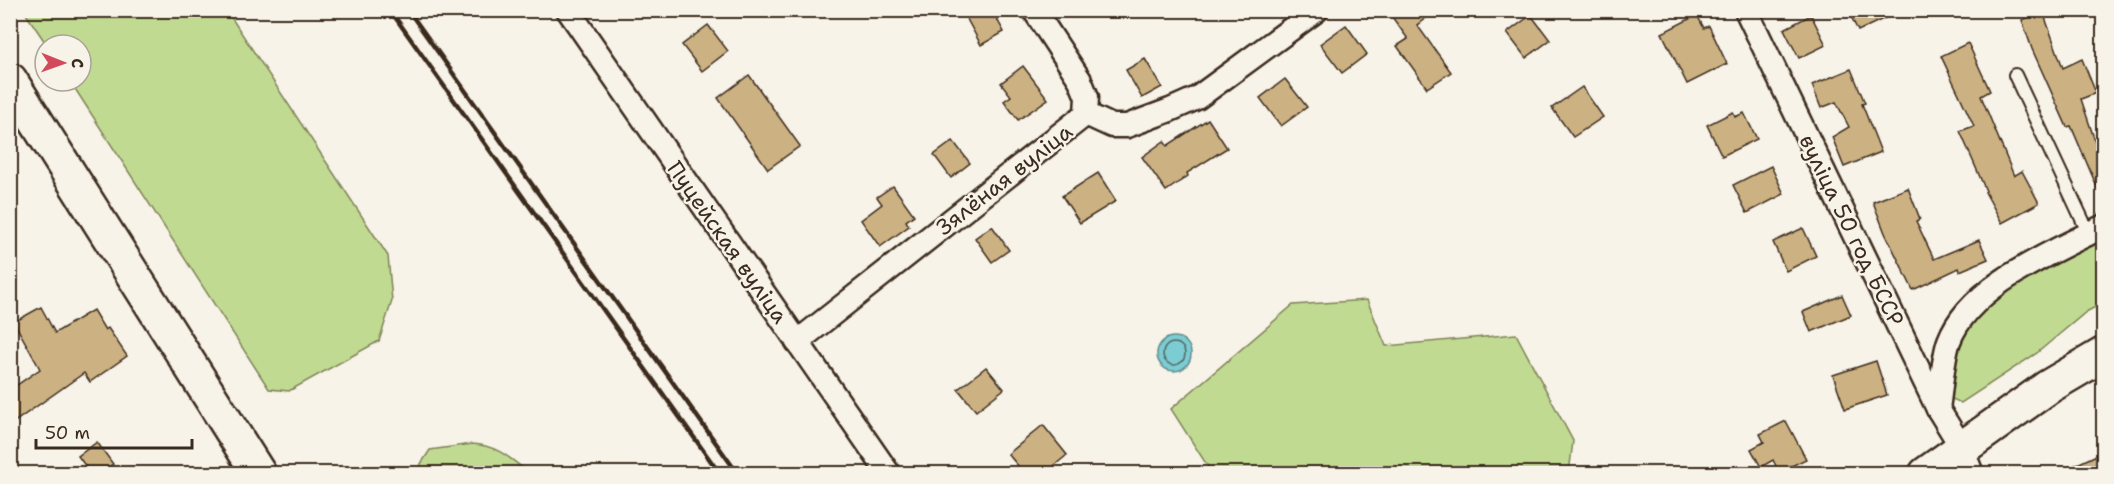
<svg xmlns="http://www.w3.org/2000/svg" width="2114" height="484" viewBox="0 0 2114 484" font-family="'Shantell Sans',sans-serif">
  <rect width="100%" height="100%" fill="#f7f3e8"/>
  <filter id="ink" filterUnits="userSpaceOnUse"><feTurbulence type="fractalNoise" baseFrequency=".0167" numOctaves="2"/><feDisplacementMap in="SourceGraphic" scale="12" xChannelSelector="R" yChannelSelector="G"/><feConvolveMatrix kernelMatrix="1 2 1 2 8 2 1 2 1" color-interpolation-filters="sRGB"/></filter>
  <g filter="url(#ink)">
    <g fill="#c1da91" stroke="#7e8258" stroke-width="1.5">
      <path d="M24,11H227L388,256L392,301L379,341L289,391L269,389L70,81H81V45H47Z"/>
      <path d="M2103,233V303L2086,312L2037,353L1961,403L1946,396L1947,368L1979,299Z"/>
      <path d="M1367,300L1386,346L1516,334L1573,441L1569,473H1212L1171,409L1293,305Z"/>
      <path d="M472,444C497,445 511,459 529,473H415L430,450Z"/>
    </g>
    <circle fill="#7bccd3" stroke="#618b8b" stroke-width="1.5" cx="1174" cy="354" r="17"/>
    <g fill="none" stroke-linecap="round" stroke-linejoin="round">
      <circle stroke="#556b66" stroke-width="1.5" cx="1174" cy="354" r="11"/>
    </g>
    <g fill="#ccb182" stroke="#3b2a1e" stroke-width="1.5">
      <path d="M962,10H992L1004,32L981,45Z"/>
      <path d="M1387,10H1436L1417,25L1451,72L1427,88L1397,46L1408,39Z"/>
      <path d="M1848,10H1902L1858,31Z"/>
      <path d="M2043,12L2063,68L2082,59L2096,93L2081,99L2095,141L2103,137V201L2071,126L2067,127L2032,49L2022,20Z"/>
      <path d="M1531,15L1550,40L1526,58L1507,33Z"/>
      <path d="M1697,15L1704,28L1709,26L1727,64L1687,84L1662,33Z"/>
      <path d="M1811,15L1826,45L1799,58L1784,29Z"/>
      <path d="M708,25L728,51L702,71L682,45Z"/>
      <path d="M1346,25L1367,54L1342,73L1320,44Z"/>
      <path d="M1968,43L1990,91L1981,96L2014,176L2022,171L2039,203L2002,223L1985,192L1986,191L1960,131L1974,126L1941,56Z"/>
      <path d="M1145,59L1162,87L1142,98L1126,70Z"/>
      <path d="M1023,66L1048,99L1018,120L1004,101L1011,96L1001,83Z"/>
      <path d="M1851,69L1865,103L1862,104L1881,152L1844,167L1832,137L1849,127L1836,102L1821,108L1812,85Z"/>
      <path d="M749,75L800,146L768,169L718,98Z"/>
      <path d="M1285,79L1307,107L1281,126L1260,98Z"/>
      <path d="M1582,87L1603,117L1573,137L1552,108Z"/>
      <path d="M1733,112L1735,117L1744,113L1757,139L1722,156L1707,125Z"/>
      <path d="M1208,119L1227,148L1187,173L1188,176L1166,191L1142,157L1164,141L1167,146Z"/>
      <path d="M953,141L970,163L951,178L934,155Z"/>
      <path d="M1771,166L1784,194L1747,213L1733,185Z"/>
      <path d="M1098,173L1116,201L1080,223L1062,196Z"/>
      <path d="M893,186L914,215L906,221L909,226L880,247L861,220L882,204L877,197Z"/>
      <path d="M1908,188L1920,219L1916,221L1934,259L1979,240L1988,259L1960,271L1959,268L1913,290L1885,233L1873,202Z"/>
      <path d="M992,226L1009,250L992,262L975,238Z"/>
      <path d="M1803,228L1816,256L1786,271L1773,242Z"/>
      <path d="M1842,295L1851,315L1811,332L1803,312Z"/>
      <path d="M41,307L55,333L93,310L105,330L108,328L127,356L90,382L84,373L10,425V390L40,369L14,322Z"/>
      <path d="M1876,361L1887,395L1845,409L1833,375Z"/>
      <path d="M986,367L1004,389L976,411L958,389Z"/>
      <path d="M1786,421L1806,459L1779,472L1773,460L1761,467L1751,449L1764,442L1760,434Z"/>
      <path d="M1043,425L1067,455L1044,474H1025L1008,454Z"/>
      <path d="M97,442L113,464L100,474H91L78,456Z"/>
      <path d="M2103,452V474H2056Z"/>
    </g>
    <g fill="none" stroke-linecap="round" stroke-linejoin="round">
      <g stroke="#3b2a1e" stroke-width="16">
        <path id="lane" d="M2015,75L2089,234"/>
      </g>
      <g stroke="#3b2a1e" stroke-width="27">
        <g id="street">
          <path d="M568,10L889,474"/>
          <path d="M1034,10L1080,80L1087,97L1086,114"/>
          <path d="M1746,10L1938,409L1962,448L1972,474"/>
          <path d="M1086,114L1112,126H1127L1170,110L1197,98L1317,10"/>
          <path d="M797,342L1086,114"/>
          <path d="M1938,409C1941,390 1943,357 1949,341C1970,285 2054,252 2104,226"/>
        </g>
      </g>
      <g stroke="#3b2a1e" stroke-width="38">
        <g id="secondary">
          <path d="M10,80L259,474"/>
          <path d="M1926,474L2048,387L2104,354"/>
        </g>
      </g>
      <use href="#lane" stroke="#f7f3e8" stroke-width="12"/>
      <use href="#street" stroke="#f7f3e8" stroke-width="22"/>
      <use href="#secondary" stroke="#f7f3e8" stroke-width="33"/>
      <g stroke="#3b2a1e" stroke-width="4.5">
        <path d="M390,10L720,474"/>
        <path d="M408,10L738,474"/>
      </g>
    </g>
  </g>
  <g text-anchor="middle" stroke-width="5" stroke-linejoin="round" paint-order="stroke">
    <g font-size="22" fill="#3b2a1e" stroke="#f7f3e8">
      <text transform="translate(1004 179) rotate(-38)" y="8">Зялёная вуліца</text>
      <text transform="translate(1852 230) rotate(64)" y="8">вуліца 50 год БССР</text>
      <text transform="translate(728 242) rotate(55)" y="8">Пуцейская вуліца</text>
    </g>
  </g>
  <rect width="2114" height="484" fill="none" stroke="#f7f3e8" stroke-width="36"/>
  <rect x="18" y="18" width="2078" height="448" fill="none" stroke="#3b2a1e" stroke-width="2" filter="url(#ink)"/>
  <g transform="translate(63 63) rotate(91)"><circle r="28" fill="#f7f3e8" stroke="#aca397" stroke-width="1.5"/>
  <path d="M0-4.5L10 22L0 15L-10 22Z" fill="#d1495b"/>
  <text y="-9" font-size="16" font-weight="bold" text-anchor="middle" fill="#3b2a1e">С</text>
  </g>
  <path d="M36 439v9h156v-9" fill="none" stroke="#3b2a1e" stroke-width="3"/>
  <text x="45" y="439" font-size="18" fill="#3b2a1e" stroke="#f7f3e8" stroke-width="4.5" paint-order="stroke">50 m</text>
</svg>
